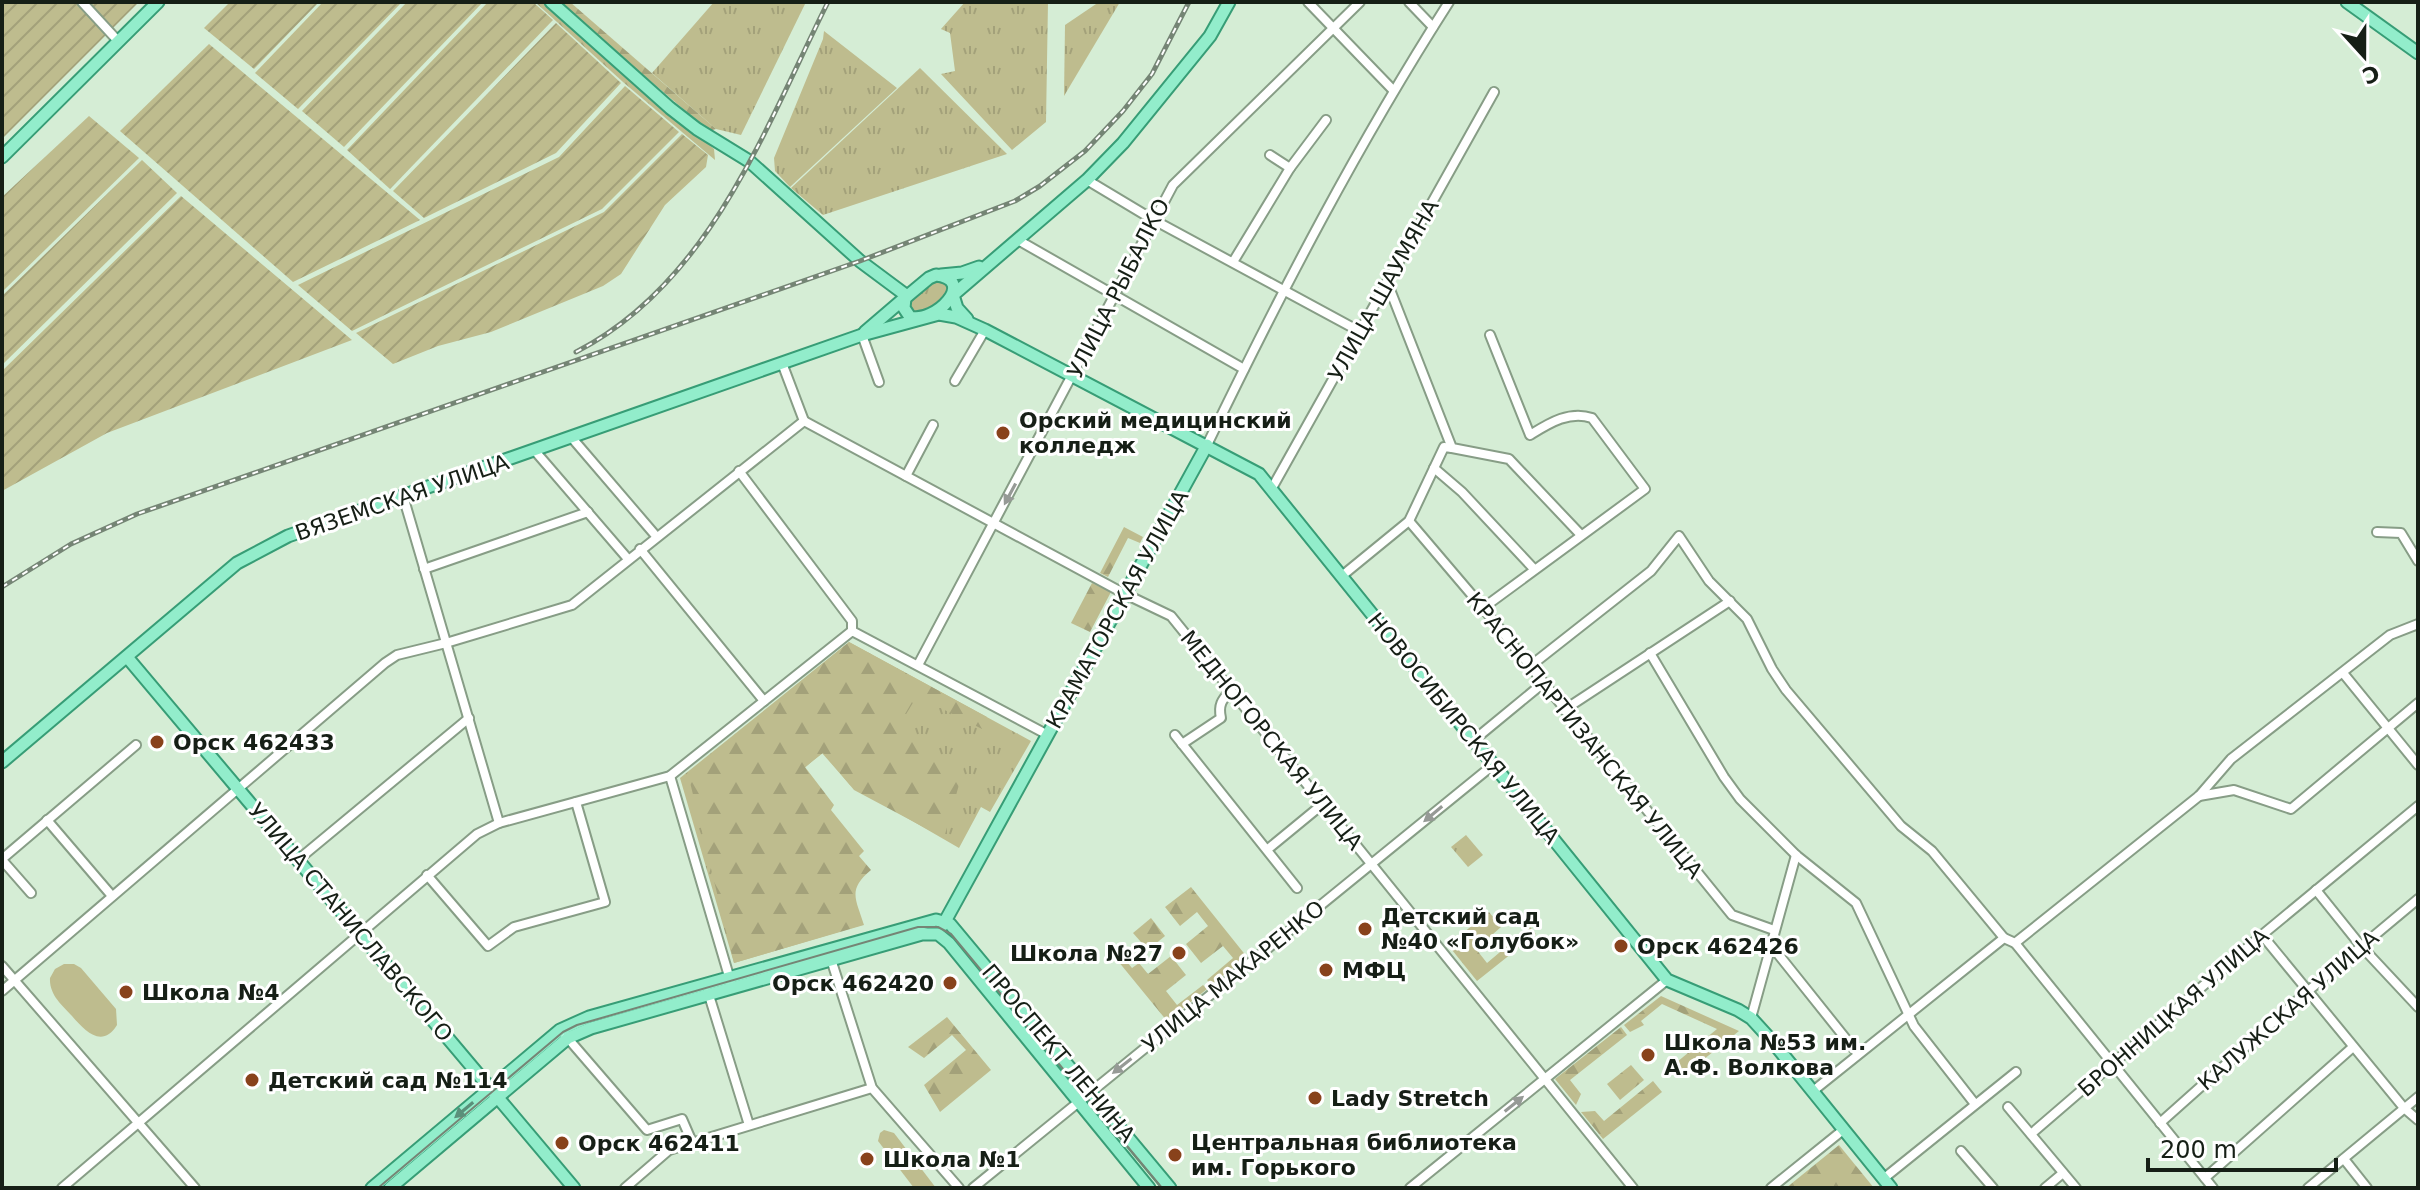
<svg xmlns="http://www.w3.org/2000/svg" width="2420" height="1190" viewBox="0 0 2420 1190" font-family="'DejaVu Sans',sans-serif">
  <defs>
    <pattern id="grass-tufts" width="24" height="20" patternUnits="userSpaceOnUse" patternTransform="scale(2)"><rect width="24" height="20" fill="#bebc8e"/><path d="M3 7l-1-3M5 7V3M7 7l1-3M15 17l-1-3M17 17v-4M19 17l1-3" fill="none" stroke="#a3a17a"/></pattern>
    <pattern id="forest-firs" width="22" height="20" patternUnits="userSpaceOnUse" patternTransform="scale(2)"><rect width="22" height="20" fill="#bebc8e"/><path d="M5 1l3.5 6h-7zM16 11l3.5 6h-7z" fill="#a3a17a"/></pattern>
    <pattern id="garden-furrows" width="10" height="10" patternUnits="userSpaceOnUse" patternTransform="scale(2)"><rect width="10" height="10" fill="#bebc8e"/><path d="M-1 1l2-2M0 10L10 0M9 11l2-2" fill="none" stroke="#a3a17a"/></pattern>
  </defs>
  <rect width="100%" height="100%" fill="#d5edd5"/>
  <g fill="url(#grass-tufts)">
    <path d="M714,2H806L741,135L716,129L652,73Z"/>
    <path d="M965,2H1048L1046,122L1012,150L941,74L955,71L950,33L941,29Z"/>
    <path d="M1099,2H1120L1064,96L1065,25Z"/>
    <path d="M824,31L897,88L790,187L775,171L774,158L823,39Z"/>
    <path d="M920,68L1007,154L823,215L791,188Z"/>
    <path d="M934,280L943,281L949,287L946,299L920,315L914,314L907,304Z"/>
    <path d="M849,642L1031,741L990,812L981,807L959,848L850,785L822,753L801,771L862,925L734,963L680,778Z"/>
    <path d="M1466,835L1483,855L1468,867L1451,847Z"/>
  </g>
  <g fill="url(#forest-firs)">
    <path d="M535,2H544L714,149L715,160L623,82Z"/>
    <path d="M558,2H570L716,129L709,131Z"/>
    <path d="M1124,527L1143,537L1140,543L1128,538L1108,577L1100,573Z"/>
    <path d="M1092,583L1111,592L1090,632L1071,623Z"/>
    <path d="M849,642L987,717L982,729L917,696L896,731L964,767L944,838L854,790L823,753L805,767L834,805L831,810L864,851L859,856L871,870C847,890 856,899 864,925L734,963L688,774Z"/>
    <path d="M1191,887L1247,957L1211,985L1207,980L1233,958L1223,946L1201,963L1186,944L1208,926L1197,912L1180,926L1165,907Z"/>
    <path d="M1489,912L1501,927L1476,949L1487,963L1530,927L1536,934L1477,981L1448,945Z"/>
    <path d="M1151,918L1165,936L1148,950L1133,933Z"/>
    <path d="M1114,946L1132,968L1139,963L1148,974L1171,956L1186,975L1166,991L1177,1005L1203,985L1207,989L1167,1021L1109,950Z"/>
    <path d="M1661,996L1739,1031L1683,1076L1677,1062L1717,1029L1662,1004L1641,1021L1644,1025L1630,1032L1624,1025Z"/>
    <path d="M947,1017L991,1070L940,1112L924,1085L966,1050L952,1035L924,1058L908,1047Z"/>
    <path d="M1621,1027L1627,1035L1570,1080L1581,1094L1576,1105L1555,1079Z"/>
    <path d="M1631,1065L1644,1080L1620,1100L1607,1084Z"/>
    <path d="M1653,1081L1662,1092L1603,1139L1581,1112L1595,1111L1604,1121Z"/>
    <path d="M1839,1145L1874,1188H1786Z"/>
  </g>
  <g fill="url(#garden-furrows)">
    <path d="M2,2H139L2,139Z"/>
    <path d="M230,2H319L254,69L204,28Z"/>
    <path d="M323,2H402L298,109L255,73Z"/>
    <path d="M407,2H483L344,147L302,111Z"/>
    <path d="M488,2H533L553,20L390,189L347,150Z"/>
    <path d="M556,23L621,83L556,153L424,218L393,191Z"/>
    <path d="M209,44L420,220L293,282L120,131Z"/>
    <path d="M625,86L679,132L602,209L352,331L298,285L559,157Z"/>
    <path d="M89,116L139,158L2,292V197Z"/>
    <path d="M682,134L708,155L706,167L665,205L621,274L603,286L491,332L438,346L393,364L356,333L604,212Z"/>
    <path d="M142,160L177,193L2,365V296Z"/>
    <path d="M181,196L352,340L107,433L2,491V371Z"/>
  </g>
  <g fill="#bebc8e">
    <path d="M64,964H74L81,968L116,1009L117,1025C102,1049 85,1031 72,1016C62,1005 49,995 50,978L55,969Z"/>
    <path d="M884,1130L894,1133L936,1188H914L878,1141L880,1133Z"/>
  </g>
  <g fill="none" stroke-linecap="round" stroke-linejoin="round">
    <g stroke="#879d86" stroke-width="12">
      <g id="minor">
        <path d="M82,2L118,41"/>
        <path d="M1308,2L1393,90"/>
        <path d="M1409,2L1433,27"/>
        <path d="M1270,155L1290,168"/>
        <path d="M1087,180L1152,219L1359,331"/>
        <path d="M1018,240L1244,369"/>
        <path d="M1233,262L1290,168L1326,120"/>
        <path d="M1387,282L1452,448L1509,459L1581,535"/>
        <path d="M862,335L879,382"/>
        <path d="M782,363L804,421"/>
        <path d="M955,381L985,330"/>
        <path d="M804,421L1125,594L1171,616L1633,1188"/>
        <path d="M572,438L656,536"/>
        <path d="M1207,445C1280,294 1358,144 1449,2"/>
        <path d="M535,451L628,559"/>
        <path d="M1434,468L1462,492L1534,569"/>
        <path d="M739,471L852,621V631"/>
        <path d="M906,476L933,425"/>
        <path d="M1272,488L1494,92"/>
        <path d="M403,496L499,823"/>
        <path d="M1409,521L1483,608L1732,915L1774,930"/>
        <path d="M2377,532L2401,533L2418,561"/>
        <path d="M640,549L764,701"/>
        <path d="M424,569L588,512"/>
        <path d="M1343,575L1409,521L1444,447L1452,448"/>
        <path d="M1483,608L1645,489L1592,418C1569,410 1548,424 1530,435L1490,335"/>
        <path d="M1650,653L1724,777L1740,799L1796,855L1856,903L1914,1026L1975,1104"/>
        <path d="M918,665L1173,185L1360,2"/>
        <path d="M1529,667L1651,571L1679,536L1709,581L1747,619L1772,669L1786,690L1901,826L1932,851L2004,938"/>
        <path d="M2343,673L2418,765"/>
        <path d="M1564,710L1730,601"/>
        <path d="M1175,735L1297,888"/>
        <path d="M1474,740L1542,684"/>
        <path d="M1182,744L1221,718C1218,705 1222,700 1230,691"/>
        <path d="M670,776L731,983"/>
        <path d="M2199,796L2234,790L2291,809L2418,703"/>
        <path d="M47,820L112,896"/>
        <path d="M1268,849L1324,803"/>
        <path d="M2,859L136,745"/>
        <path d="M299,859L469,718"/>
        <path d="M2,860L31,893"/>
        <path d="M427,875L488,946L514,927L605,902L576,802"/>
        <path d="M2316,890L2361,946L2418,1007"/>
        <path d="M2262,935L2404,1108L2418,1120"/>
        <path d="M2015,943L2213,1188"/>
        <path d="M1770,944L1858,1054"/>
        <path d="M830,956L872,1088L959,1188"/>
        <path d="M2,966L195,1188"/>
        <path d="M2,991L385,663L397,655L446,643L572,605L804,421"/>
        <path d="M708,992L749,1125"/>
        <path d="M1751,1018L1796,855"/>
        <path d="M565,1035L647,1130L682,1119L692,1142"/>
        <path d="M1813,1091L2004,938L2015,943L2199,796L2231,759L2390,635L2418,624"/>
        <path d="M2008,1107L2076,1188"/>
        <path d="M2160,1123L2308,991L2418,899"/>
        <path d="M2031,1134L2262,935L2418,806"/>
        <path d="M1961,1151L1993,1188"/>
        <path d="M2344,1159L2367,1188"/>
        <path d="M2205,1178L2353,1047"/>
        <path d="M1883,1179L2016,1072"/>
        <path d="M62,1188L477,834L499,823L670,776L852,631L1048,735"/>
        <path d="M625,1188L669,1150L872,1088"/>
        <path d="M973,1188L1493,765"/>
        <path d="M1410,1188L1667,980"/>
        <path d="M1771,1188L1843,1130"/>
        <path d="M2045,1188L2063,1173"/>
        <path d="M2308,1188L2418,1097"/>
      </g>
    </g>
    <g stroke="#379d76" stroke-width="15">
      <g id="major">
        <path d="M551,2L670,108L697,129L749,161L860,261L907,296L865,332"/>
        <path d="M2347,2L2418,53"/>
        <path d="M2,157L158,2"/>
        <path d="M936,275C978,280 935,324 910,317L904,308L905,298L929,278Z"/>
        <path d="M941,275L962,273L979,267"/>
        <path d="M967,319L957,308L953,295L1087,180L1123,143L1210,36L1229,2"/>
        <path d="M127,657L574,1188"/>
        <path d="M2,762L237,563L288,536L862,335L939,314L956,317L985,330L1259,474L1667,980L1738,1010L1751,1018L1772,1041L1891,1188"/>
        <path d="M943,925L1207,445"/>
        <path d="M372,1188L560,1030L589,1017L936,920L950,924L1170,1188"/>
        <path d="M390,1188L568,1038L591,1028L922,934H938L949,943L1149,1188"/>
      </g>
    </g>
    <use href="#minor" stroke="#fff" stroke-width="8"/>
    <use href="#major" stroke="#92edcb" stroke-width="11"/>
    <path stroke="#758575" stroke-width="2" d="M378,1188L563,1032L577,1025L918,927H938L951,934L1162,1188"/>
    <g stroke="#758575" stroke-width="5">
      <g id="rail">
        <path d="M576,352C710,283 764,130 828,2"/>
        <path d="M2,587L71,544L137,514L860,261L1015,201L1040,186L1085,151L1123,111L1152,74L1189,2"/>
      </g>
    </g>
    <use href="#rail" stroke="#fff" stroke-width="2" stroke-dasharray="6" stroke-linecap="butt"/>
  </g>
  <defs><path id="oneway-solid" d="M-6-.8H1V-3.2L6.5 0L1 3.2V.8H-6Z" transform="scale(2)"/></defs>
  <g fill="#969a96">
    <use href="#oneway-solid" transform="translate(1010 494) rotate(118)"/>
    <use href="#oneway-solid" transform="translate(1433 814) rotate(140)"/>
    <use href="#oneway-solid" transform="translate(1122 1066) rotate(142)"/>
    <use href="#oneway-solid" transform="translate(1514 1104) rotate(-39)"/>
  </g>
  <use fill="#5a907a" href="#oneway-solid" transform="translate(464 1110) rotate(140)"/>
  <g fill="#88421b" stroke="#fff" stroke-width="3">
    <circle cx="1003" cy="433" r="8"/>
    <circle cx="157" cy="742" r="8"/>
    <circle cx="1365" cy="929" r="8"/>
    <circle cx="1621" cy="946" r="8"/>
    <circle cx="1179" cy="953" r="8"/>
    <circle cx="1326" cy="970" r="8"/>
    <circle cx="950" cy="983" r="8"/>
    <circle cx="126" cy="992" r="8"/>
    <circle cx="1648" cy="1055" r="8"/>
    <circle cx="252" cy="1080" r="8"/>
    <circle cx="1315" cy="1098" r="8"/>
    <circle cx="562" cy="1143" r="8"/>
    <circle cx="1175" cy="1155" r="8"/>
    <circle cx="867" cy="1159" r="8"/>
  </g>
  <g text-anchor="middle" stroke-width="6" stroke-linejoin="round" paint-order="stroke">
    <g font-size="22" fill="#161f16" stroke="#fff">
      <text transform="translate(1118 288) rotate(-63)" y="8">УЛИЦА РЫБАЛКО</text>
      <text transform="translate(1383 290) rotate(-61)" y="8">УЛИЦА ШАУМЯНА</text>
      <text transform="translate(402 497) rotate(-19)" y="8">ВЯЗЕМСКАЯ УЛИЦА</text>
      <text transform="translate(1117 609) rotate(-61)" y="8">КРАМАТОРСКАЯ УЛИЦА</text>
      <text transform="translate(1464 728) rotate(51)" y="8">НОВОСИБИРСКАЯ УЛИЦА</text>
      <text transform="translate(1585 735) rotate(51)" y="8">КРАСНОПАРТИЗАНСКАЯ УЛИЦА</text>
      <text transform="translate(1272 740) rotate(51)" y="8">МЕДНОГОРСКАЯ УЛИЦА</text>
      <text transform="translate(351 922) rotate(50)" y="8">УЛИЦА СТАНИСЛАВСКОГО</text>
      <text transform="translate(1233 976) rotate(-39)" y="8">УЛИЦА МАКАРЕНКО</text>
      <text transform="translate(2288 1010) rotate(-41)" y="8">КАЛУЖСКАЯ УЛИЦА</text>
      <text transform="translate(2173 1012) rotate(-41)" y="8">БРОННИЦКАЯ УЛИЦА</text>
      <text transform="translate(1059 1053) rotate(50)" y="8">ПРОСПЕКТ ЛЕНИНА</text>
    </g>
    <g font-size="22" font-weight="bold" fill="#161f16" stroke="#fff" text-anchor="start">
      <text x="1019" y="428">Орский медицинский<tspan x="1019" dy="25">колледж</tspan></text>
      <text x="173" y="750">Орск 462433</text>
      <text x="1381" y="924">Детский сад<tspan x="1381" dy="25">№40 «Голубок»</tspan></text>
      <text x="1637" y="954">Орск 462426</text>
      <text x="1163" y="961" text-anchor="end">Школа №27</text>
      <text x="1342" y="978">МФЦ</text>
      <text x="934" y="991" text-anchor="end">Орск 462420</text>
      <text x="142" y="1000">Школа №4</text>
      <text x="1664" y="1050">Школа №53 им.<tspan x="1664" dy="25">А.Ф. Волкова</tspan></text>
      <text x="268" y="1088">Детский сад №114</text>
      <text x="1331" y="1106">Lady Stretch</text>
      <text x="1191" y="1150">Центральная библиотека<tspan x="1191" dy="25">им. Горького</tspan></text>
      <text x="578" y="1151">Орск 462411</text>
      <text x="883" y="1167">Школа №1</text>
    </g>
  </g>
  <rect width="2420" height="1190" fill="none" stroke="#161f16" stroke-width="8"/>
  <g transform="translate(2364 56) rotate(159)" stroke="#ffffff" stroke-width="6" paint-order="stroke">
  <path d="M0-6L14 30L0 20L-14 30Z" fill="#161f16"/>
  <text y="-12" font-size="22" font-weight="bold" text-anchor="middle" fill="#161f16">С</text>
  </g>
  <path d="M2148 1158v12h188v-12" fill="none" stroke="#161f16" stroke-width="4"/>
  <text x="2160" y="1158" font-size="24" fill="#161f16" stroke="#ffffff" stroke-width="6" paint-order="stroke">200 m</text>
</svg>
